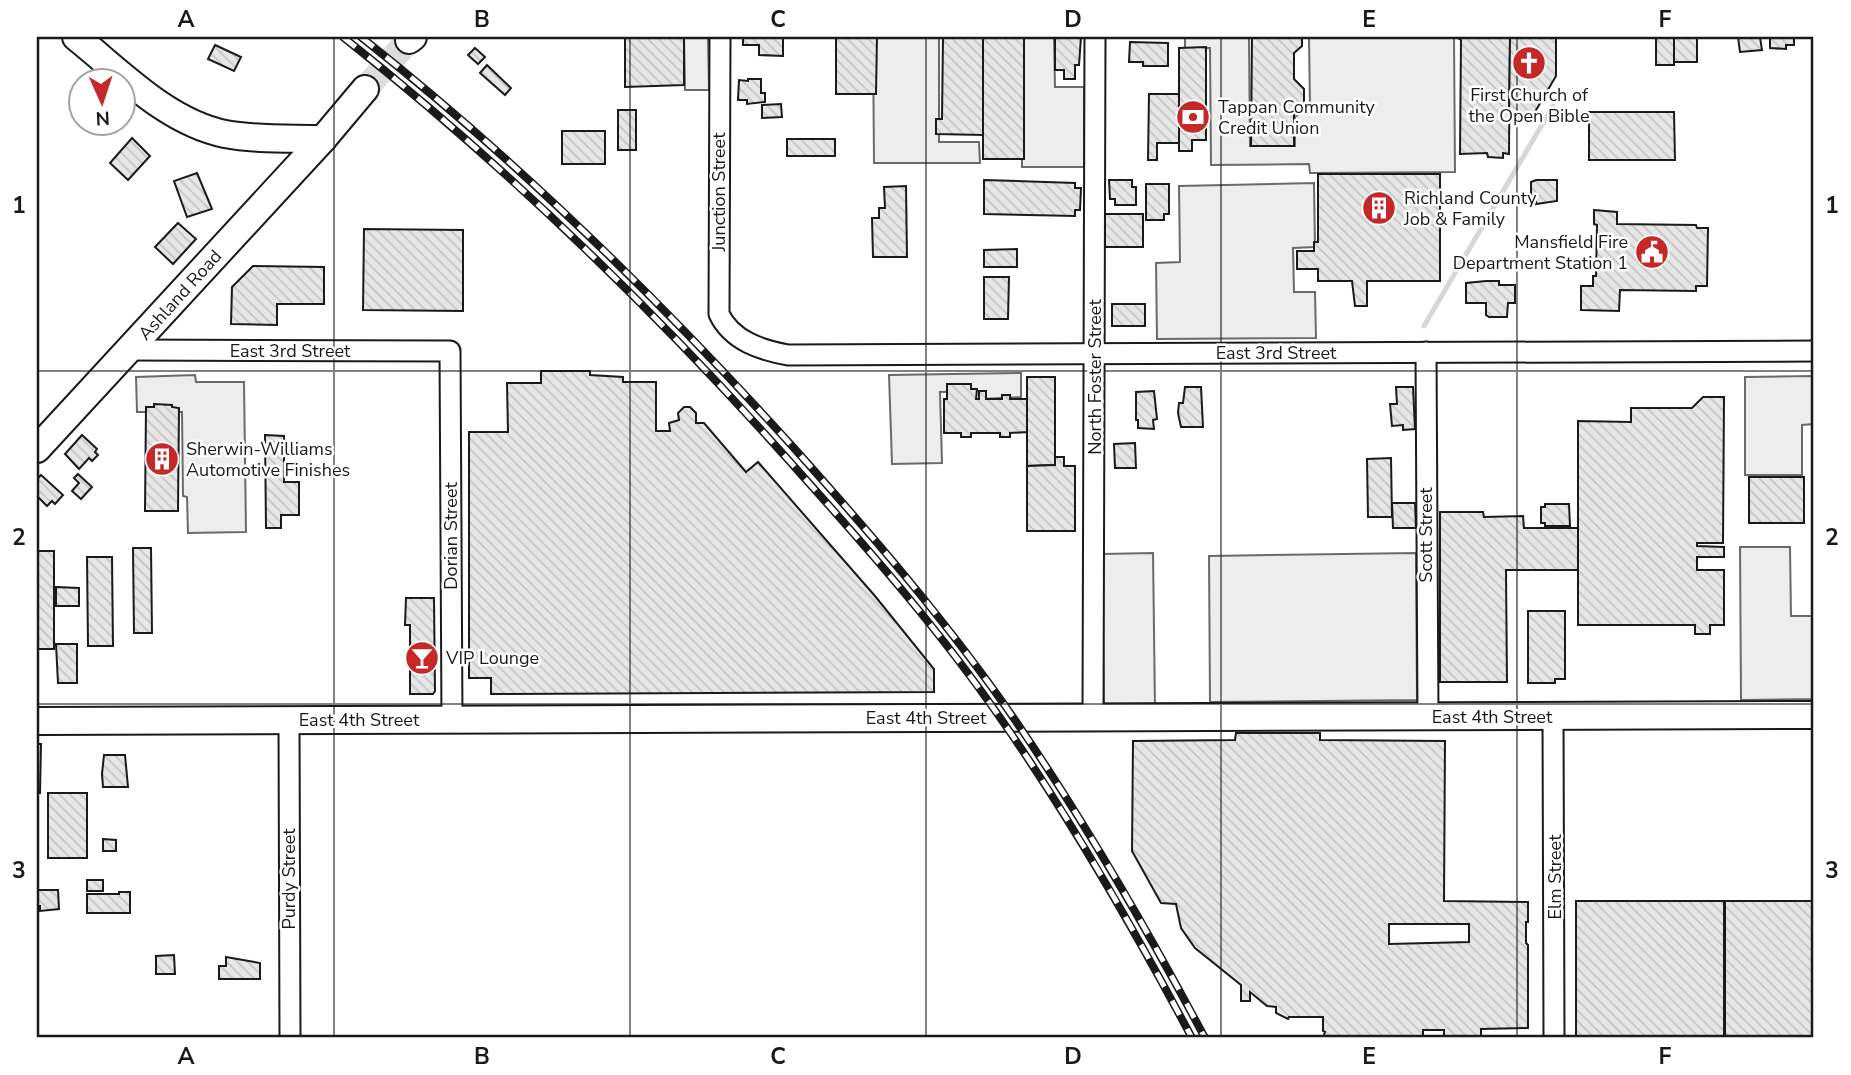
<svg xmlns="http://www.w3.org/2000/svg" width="1851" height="1075" viewBox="0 0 1851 1075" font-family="'Nunito Sans',sans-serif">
  <defs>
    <pattern id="building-back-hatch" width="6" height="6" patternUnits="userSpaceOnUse" patternTransform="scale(1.75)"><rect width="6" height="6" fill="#e6e6e6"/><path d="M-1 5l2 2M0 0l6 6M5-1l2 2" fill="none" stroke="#c5c5c5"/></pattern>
  </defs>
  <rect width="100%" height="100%" fill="#fff"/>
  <g fill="#ededed" stroke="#6a6a6a" stroke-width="2">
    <path d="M684,37H708L709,90H685Z"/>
    <path d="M873,37H939V142H979L980,163H874Z"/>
    <path d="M1021,37H1054L1055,87H1084V167H1022Z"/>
    <path d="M1185,37H1249L1250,146H1295V117L1310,108L1309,37H1454L1455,172L1310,173L1309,164L1211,165L1210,48H1185Z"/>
    <path d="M1314,183L1315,247L1293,248L1294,292H1315L1316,338L1157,339L1156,263L1180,262L1179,186Z"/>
    <path d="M1021,373V397L981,399L980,391L940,392L942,463L892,464L889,375Z"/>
    <path d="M195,375L196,382H244L246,532L188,533L187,497L183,496L182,412H137L136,377Z"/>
    <path d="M1814,376V424L1802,425V475H1745V377Z"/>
    <path d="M1740,547H1790L1791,616H1814V699L1741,700Z"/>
    <path d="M1153,553L1155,707L1104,708L1102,554Z"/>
    <path d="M1416,553L1417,700L1210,702L1209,556Z"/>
  </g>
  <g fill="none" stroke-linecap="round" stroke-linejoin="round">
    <path stroke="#d7d7d7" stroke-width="5" d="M1424,326L1553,106"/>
  </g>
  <g fill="url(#building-back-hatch)" stroke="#1a1a1a" stroke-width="2" fill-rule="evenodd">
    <path d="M625,37H684V85L625,87Z"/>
    <path d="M743,37H783V56L759,55V45H743Z"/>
    <path d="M836,37H877L876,94H836Z"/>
    <path d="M943,37H983V135L936,134V119H942Z"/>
    <rect x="983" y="37" width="41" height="122"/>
    <path d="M1055,37H1081L1079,65H1075V79H1064V70H1055Z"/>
    <path d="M1252,37H1302V46L1294,53V79L1304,89V105L1294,115V146H1251Z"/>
    <path d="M1456,37H1510L1509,154L1503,153V158L1488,157L1487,153L1460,154L1461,40Z"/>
    <path d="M1510,37H1556V76L1532,117H1509Z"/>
    <rect x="1656" y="37" width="18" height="28"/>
    <rect x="1674" y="37" width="23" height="25"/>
    <path d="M1738,37H1760L1762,50L1740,52Z"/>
    <path d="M1770,37H1794V45H1786V49L1770,48Z"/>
    <path d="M1130,42L1168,43V66H1143V62H1129Z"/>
    <path d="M215,45L241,57L234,71L208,59Z"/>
    <path d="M1206,47V140H1192V151H1179V48Z"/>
    <path d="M475,48L485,57L478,64L468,55Z"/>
    <path d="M487,65L511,88L505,95L480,73Z"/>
    <path d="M748,79H761V93H765V102L747,104V100H738L739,80L748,81Z"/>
    <path d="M1149,94H1179V143H1157V160H1148Z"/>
    <path d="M781,104L782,117L762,118V105Z"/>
    <rect x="618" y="110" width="18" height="40"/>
    <path d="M1589,112H1674L1675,160H1589Z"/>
    <rect x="562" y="131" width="43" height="33"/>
    <path d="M132,138L150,156L128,180L110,163Z"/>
    <rect x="787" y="139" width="48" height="17"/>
    <path d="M197,173L212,209L187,217L174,181Z"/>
    <path d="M1318,174H1440V281H1367V306H1355L1352,281H1318V269H1297V251H1314V242H1318Z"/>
    <path d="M984,180L1075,183V188H1081L1080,210H1075V216L984,214Z"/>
    <path d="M1109,180H1132V187H1136V205H1115V199H1110Z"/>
    <path d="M1536,180H1557V201L1536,204V195H1531V182Z"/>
    <path d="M1146,184H1169V214H1164V220H1146Z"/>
    <path d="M906,186L907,257H873L872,218H879V208H885L884,187Z"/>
    <path d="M1594,210L1617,212V224L1696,225L1697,228H1708L1707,286H1696V291L1620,290L1619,311L1581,310V286H1593V276H1596L1597,225L1594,224Z"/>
    <rect x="1105" y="214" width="38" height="33"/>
    <path d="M178,223L196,239L173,264L155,247Z"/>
    <path d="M364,229L463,230V311L363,310Z"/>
    <path d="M1017,249V267H984V250Z"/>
    <path d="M253,266L324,267V304H277V325L231,324L232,287Z"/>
    <path d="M984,277H1009L1008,319H984Z"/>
    <path d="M1486,281H1499V285H1515V303H1508L1507,317H1489L1486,315V303H1466V283Z"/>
    <rect x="1112" y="304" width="33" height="22"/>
    <path d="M541,371H590V375L623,377V382H656V431H670L669,423L679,420L678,413L684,407H690L696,413V423H704L746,472L758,462L875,596L934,669V692L491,694V678H469V432H508L507,383H541Z"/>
    <path d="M1027,377H1055V465L1027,466Z"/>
    <path d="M947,384H971V389H977L976,399H979V391H986V399H1002V395H1010V399H1027V432L1010,433V437H1000V433H971V437H961V433H944V399H947Z"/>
    <path d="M1185,387H1201L1203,427H1181L1178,413L1179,403H1183Z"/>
    <path d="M1396,387H1413L1415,429L1403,430V425L1392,426L1390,404H1397Z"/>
    <path d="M1154,391L1157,419L1153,420L1154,429L1138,428V420H1136V392Z"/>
    <path d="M1703,397H1724L1723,543H1697V546L1724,547V557H1697V570H1724V625H1710V634H1695V625H1578V421L1631,422V408H1692Z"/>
    <path d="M154,404L172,405V407L179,408L178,511H145L146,407H154Z"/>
    <path d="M82,435L97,449L95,452L98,455L92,461L89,458L79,469L65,454Z"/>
    <path d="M265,435L284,436V482H299V515H281V528H266Z"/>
    <path d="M1135,443L1136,468H1115L1114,444Z"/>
    <path d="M1055,457H1064V466H1075V531H1027V466L1055,465Z"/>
    <path d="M1391,458L1392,517H1368L1367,459Z"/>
    <path d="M78,474L92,487L81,499L72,491L79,483L74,478Z"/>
    <path d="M41,475L63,495L55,504L52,501L47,506L37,496V479Z"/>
    <rect x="1749" y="477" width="55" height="46"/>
    <path d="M1392,503H1415L1416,528H1393Z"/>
    <path d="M1545,504H1569L1570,526H1545V523H1541V507H1545Z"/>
    <path d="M1440,512H1483L1484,517L1523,516L1524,528H1578V570H1506L1507,682H1440Z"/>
    <path d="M133,548H151L152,633H134Z"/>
    <rect x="37" y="551" width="17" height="98"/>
    <path d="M87,557H112L113,646H88Z"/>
    <path d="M56,587L79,588V606H56Z"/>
    <path d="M406,598H434L435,691L433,694H410V625H405Z"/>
    <path d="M1528,611H1565V679H1555V683H1528Z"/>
    <path d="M56,644H77V683H58Z"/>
    <path d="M1236,733H1320V740L1445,741L1444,901L1528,902V922H1526V943L1528,945V1028L1481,1029V1038H1444V1030H1423V1038H1323L1325,1032L1323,1031V1017H1289L1288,1019L1276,1013V1007L1267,1006L1250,992V1001H1241V985L1195,948L1181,928L1176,904L1161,903L1132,851L1133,741L1235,740ZM1389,924H1469V942L1389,944Z"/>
    <path d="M37,744H41L40,793H37Z"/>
    <path d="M104,755H125L128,787H103L102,774Z"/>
    <rect x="48" y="793" width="39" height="65"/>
    <path d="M103,839L116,840V851H103Z"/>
    <rect x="87" y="880" width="16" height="11"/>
    <path d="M37,890H58L59,909L40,911V906H37Z"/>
    <path d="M119,892H130V913H87V894H119Z"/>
    <rect x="1576" y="901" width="148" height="137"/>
    <rect x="1725" y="901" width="89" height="137"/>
    <path d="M174,955L175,974H156V956Z"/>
    <path d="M226,957L260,963V979H219V966H226Z"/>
  </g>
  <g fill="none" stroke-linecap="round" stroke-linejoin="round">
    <path stroke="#ddd" stroke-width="26" stroke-dasharray="26 13" stroke-linecap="butt" d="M365,89L409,40"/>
    <g stroke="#1a1a1a" stroke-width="23">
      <g id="minor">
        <path d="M720,37L719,314C732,341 761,350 788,355L1814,351"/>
        <path d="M130,350L450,351L452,720"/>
        <path d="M1426,352L1428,717"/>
        <path d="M1553,716L1554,1038"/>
        <path d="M1093,718L1095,37"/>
        <path d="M289,721L290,1038"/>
      </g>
    </g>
    <g stroke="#1a1a1a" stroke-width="30">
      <g id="major">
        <path d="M76,37C121,73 167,122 225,134C257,140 290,138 323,139"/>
        <path d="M409,40L413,37"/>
        <path d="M37,449L323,139L365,89"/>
        <path d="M37,721L1814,715"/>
      </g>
    </g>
    <use href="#minor" stroke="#fff" stroke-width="19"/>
    <use href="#major" stroke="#fff" stroke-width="26"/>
    <g stroke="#1a1a1a" stroke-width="8">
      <g id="rail">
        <path d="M343,37C511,170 666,321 808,482C876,558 943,635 1001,719C1072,821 1134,929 1192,1038"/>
        <path d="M361,37C517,160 660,300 793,447C871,534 948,623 1015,720C1085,822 1147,929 1205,1038"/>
      </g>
    </g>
    <use href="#rail" stroke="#fff" stroke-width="5" stroke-dasharray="16" stroke-linecap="butt"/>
  </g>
  <path fill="none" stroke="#1a1a1a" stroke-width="2" stroke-opacity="0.55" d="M334,37V1038M630,37V1038M926,37V1038M1221,37V1038M1517,37V1038M37,371H1814M37,704H1814"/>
  <defs>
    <g id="church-disc" transform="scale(1.75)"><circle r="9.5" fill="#c62828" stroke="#fff"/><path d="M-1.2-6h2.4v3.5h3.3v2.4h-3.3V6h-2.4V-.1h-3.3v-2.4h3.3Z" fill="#fff"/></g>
    <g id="bank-disc" transform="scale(1.75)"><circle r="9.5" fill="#c62828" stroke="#fff"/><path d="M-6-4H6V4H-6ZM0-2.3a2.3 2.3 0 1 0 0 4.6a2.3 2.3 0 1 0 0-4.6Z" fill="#fff"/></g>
    <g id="building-disc" transform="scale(1.75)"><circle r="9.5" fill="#c62828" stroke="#fff"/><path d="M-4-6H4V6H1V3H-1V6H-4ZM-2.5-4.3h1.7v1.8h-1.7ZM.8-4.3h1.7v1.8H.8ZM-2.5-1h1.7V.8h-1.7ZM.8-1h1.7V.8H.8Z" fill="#fff"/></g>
    <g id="civic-disc" transform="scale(1.75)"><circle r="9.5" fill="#c62828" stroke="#fff"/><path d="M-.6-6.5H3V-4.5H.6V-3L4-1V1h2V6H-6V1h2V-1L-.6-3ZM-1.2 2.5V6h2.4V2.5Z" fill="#fff"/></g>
    <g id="bar-disc" transform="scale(1.75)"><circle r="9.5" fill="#c62828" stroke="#fff"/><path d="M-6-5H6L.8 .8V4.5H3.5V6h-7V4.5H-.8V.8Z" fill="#fff"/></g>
  </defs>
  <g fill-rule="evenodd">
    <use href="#church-disc" x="1529" y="63"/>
    <use href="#bank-disc" x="1193" y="117"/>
    <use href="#building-disc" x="1379" y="208"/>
    <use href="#civic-disc" x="1652" y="252"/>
    <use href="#building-disc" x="162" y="459"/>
    <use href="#bar-disc" x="422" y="658"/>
  </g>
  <g text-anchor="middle" stroke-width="5" stroke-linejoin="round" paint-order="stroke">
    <g font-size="18" fill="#1a1a1a" stroke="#fff" text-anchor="start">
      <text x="1529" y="101" text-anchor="middle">First Church of<tspan x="1529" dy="21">the Open Bible</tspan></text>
      <text x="1218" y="113">Tappan Community<tspan x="1218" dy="21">Credit Union</tspan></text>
      <text x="1404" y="204">Richland County<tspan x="1404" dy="21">Job &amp; Family</tspan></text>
      <text x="1628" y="248" text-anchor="end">Mansfield Fire<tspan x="1628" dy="21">Department Station 1</tspan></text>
      <text x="186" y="455">Sherwin-Williams<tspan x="186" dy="21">Automotive Finishes</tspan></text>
      <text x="446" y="664">VIP Lounge</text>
    </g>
    <g font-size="18" fill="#1a1a1a" stroke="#fff">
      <text transform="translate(719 192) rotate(-90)" y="6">Junction Street</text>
      <text transform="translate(180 295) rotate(-48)" y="6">Ashland Road</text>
      <text x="290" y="357">East 3rd Street</text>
      <text x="1276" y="359">East 3rd Street</text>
      <text transform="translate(1095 377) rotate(-90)" y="6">North Foster Street</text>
      <text transform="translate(1426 535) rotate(-90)" y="6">Scott Street</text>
      <text transform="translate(451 536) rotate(-90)" y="6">Dorian Street</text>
      <text x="1492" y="723">East 4th Street</text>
      <text x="926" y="724">East 4th Street</text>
      <text x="359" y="726">East 4th Street</text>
      <text transform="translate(1555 877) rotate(-90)" y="6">Elm Street</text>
      <text transform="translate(289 879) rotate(-90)" y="6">Purdy Street</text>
    </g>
  </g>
  <rect width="1851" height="1075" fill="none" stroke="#ffffff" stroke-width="77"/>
  <g transform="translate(102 102) rotate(177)"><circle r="33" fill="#ffffff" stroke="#a3a3a3" stroke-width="2"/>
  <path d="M0-5L12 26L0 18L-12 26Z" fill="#c62828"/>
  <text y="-10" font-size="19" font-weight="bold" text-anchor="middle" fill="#1a1a1a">N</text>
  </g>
  <rect x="38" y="38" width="1774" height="998" fill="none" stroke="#1a1a1a" stroke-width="2.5"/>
  <g font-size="23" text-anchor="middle" font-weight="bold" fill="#1a1a1a">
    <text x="186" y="27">A</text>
    <text x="482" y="27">B</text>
    <text x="778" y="27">C</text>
    <text x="1073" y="27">D</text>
    <text x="1369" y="27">E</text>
    <text x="1665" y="27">F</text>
    <text x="19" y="213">1</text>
    <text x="1832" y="213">1</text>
    <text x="19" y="545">2</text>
    <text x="1832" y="545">2</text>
    <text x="19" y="878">3</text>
    <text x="1832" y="878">3</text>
    <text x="186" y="1064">A</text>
    <text x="482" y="1064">B</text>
    <text x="778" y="1064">C</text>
    <text x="1073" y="1064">D</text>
    <text x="1369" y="1064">E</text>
    <text x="1665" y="1064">F</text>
  </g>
</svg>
